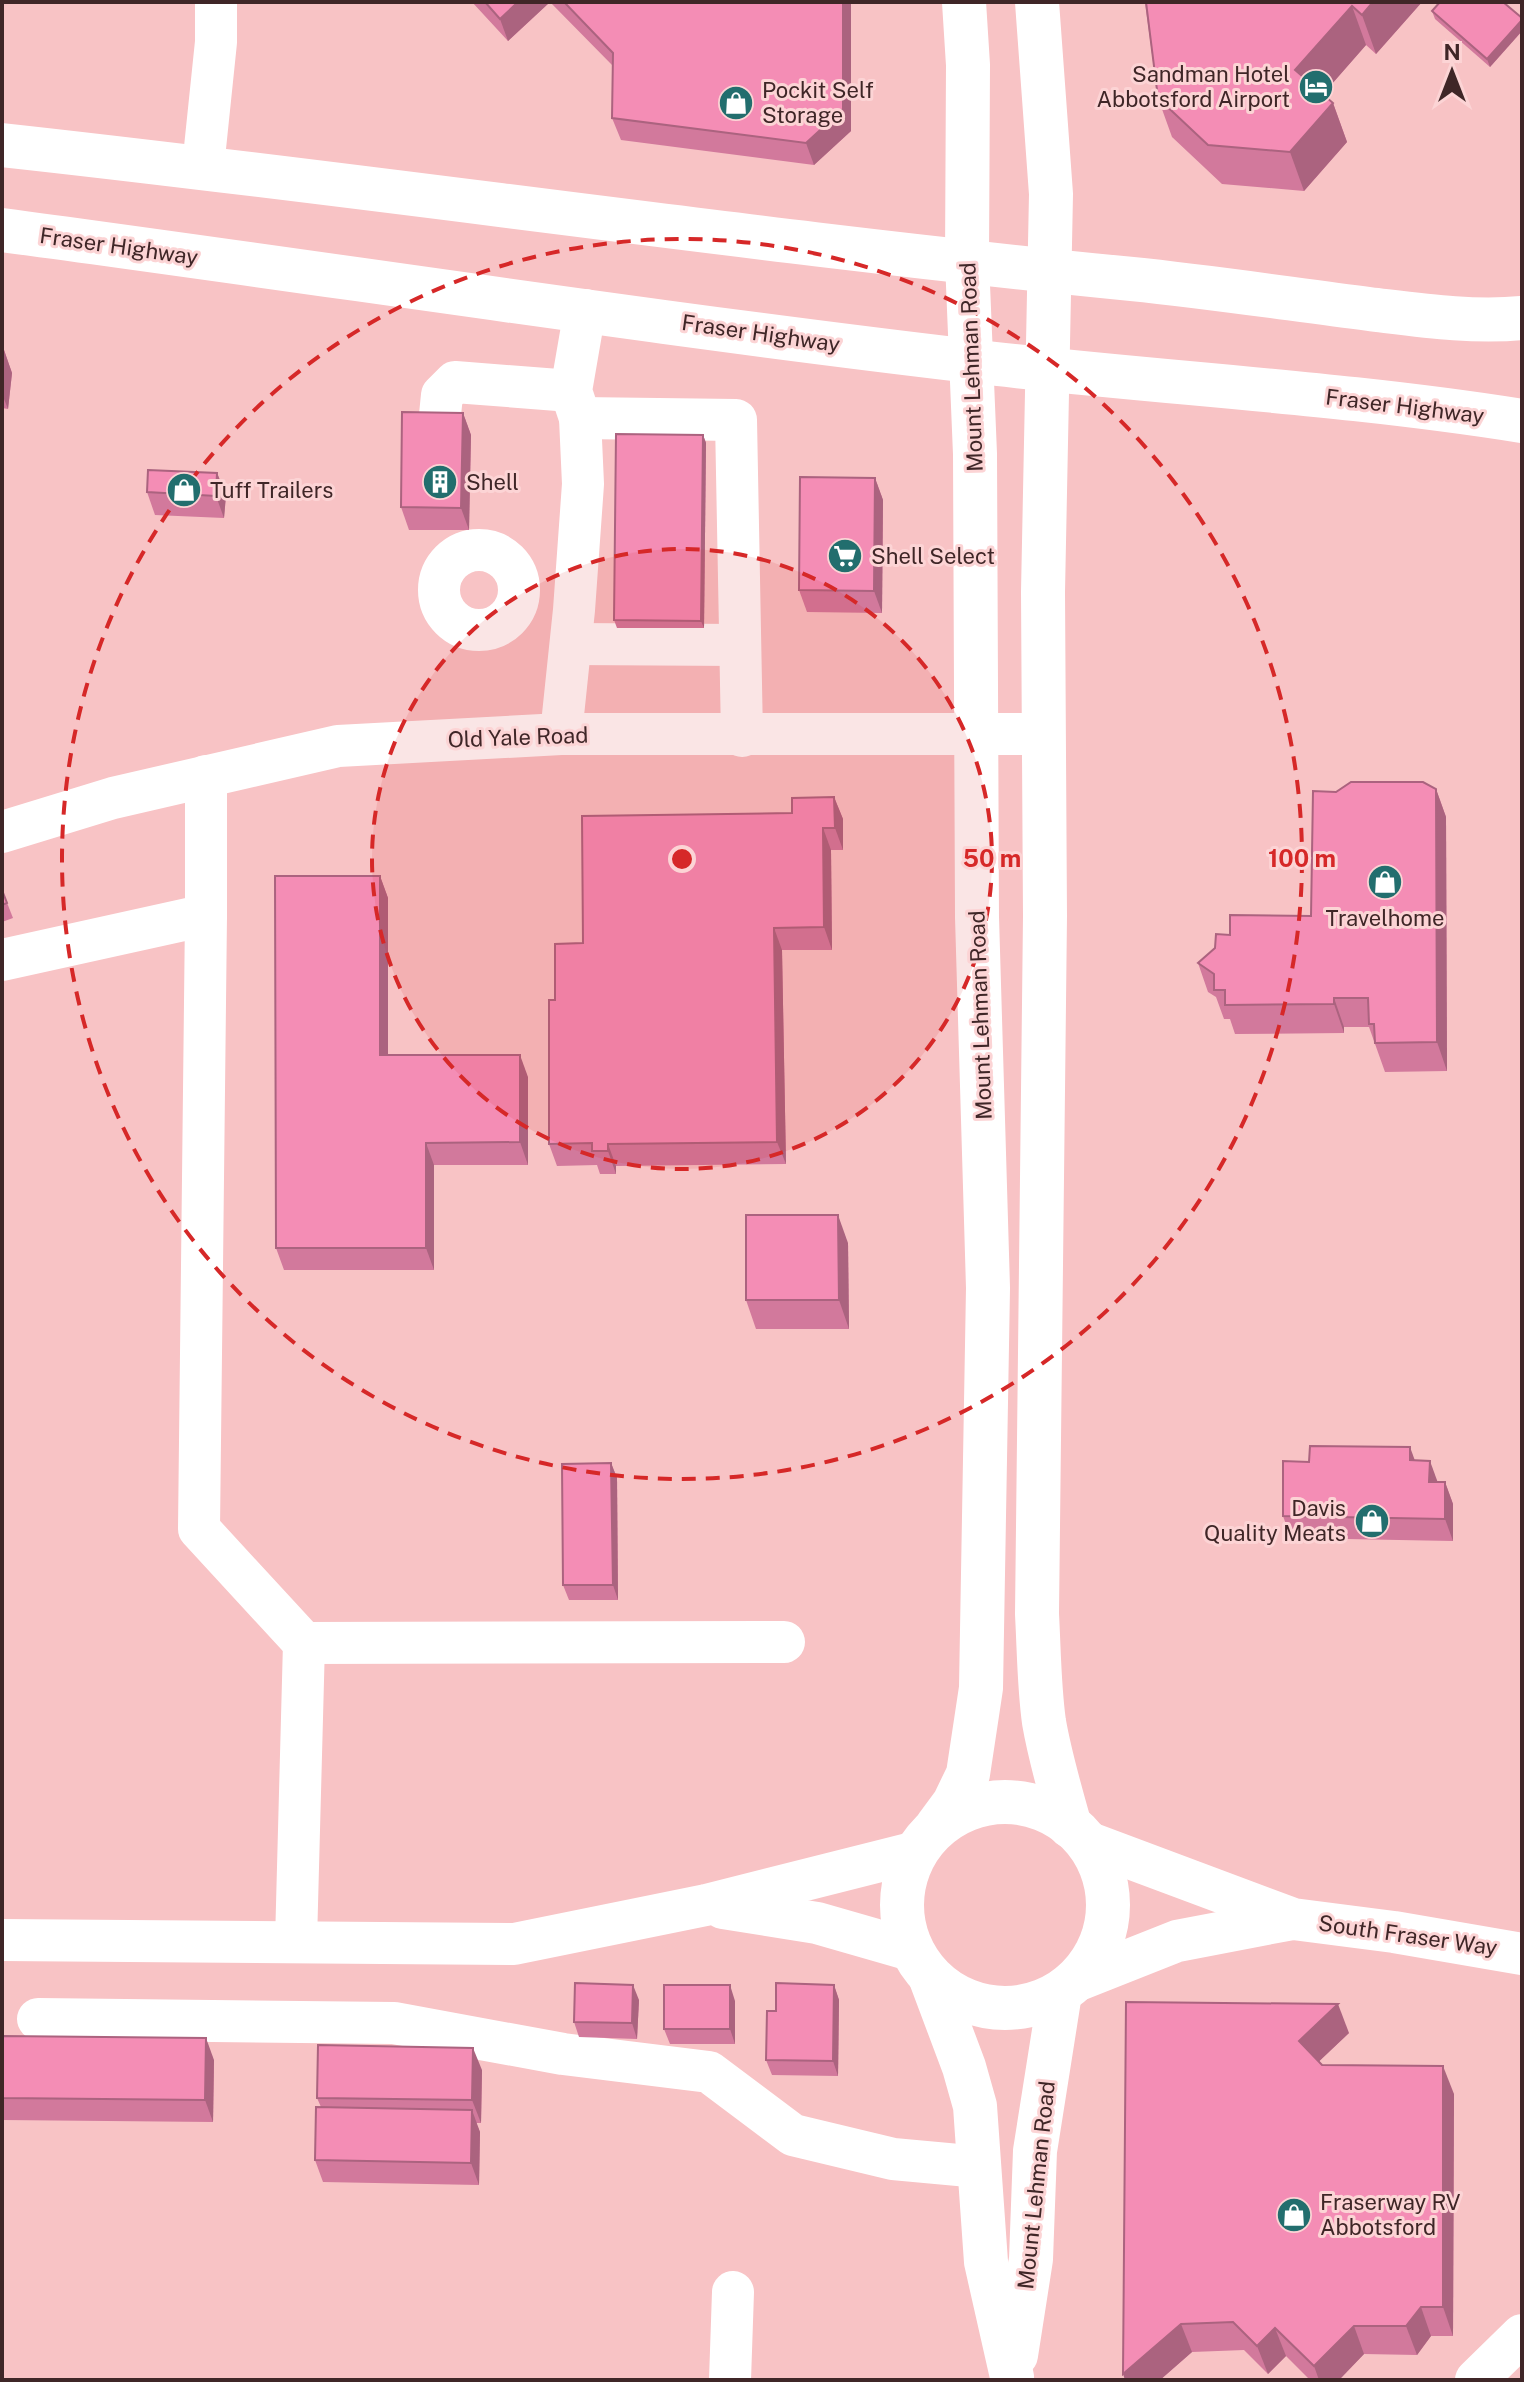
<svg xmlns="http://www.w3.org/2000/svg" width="1524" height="2382" viewBox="0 0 1524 2382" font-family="'Public Sans',sans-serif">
  <rect width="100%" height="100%" fill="#f8c3c5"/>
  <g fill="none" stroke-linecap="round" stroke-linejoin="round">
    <g stroke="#fff" stroke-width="42">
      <path d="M203,167L216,42V2"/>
      <path d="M580,418L736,420L742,736"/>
      <path d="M438,435L442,395L455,382L571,391"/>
      <circle cx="479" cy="590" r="40"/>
      <path d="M571,644L740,645"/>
      <path d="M561,734L574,610L583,484L580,418L571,391L585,310"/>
      <path d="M206,776V915"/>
      <path d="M2,832L113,798L338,746L561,734H1044"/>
      <path d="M2,960L206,915L199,1529L304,1643L784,1642"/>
      <path d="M1087,1842L1293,1919L1394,1932L1522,1954"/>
      <path d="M723,1908L817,1923L911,1950"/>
      <path d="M2,1940L514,1944L706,1905L916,1852"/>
      <path d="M296,1942L304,1643"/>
      <path d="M1071,1983L1177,1941L1292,1919"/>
      <path d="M38,2019L394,2023L563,2054L709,2072L793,2135L893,2159L980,2167"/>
      <path d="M730,2380L733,2292"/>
      <path d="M1476,2380L1522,2335"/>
    </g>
    <g stroke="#fff" stroke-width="44">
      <path d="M1037,2L1051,194L1043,592L1045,916L1037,1614C1039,1650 1039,1686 1044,1722C1050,1757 1060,1791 1070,1826"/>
      <path d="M2,145C379,186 755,242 1132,279C1211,287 1290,299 1369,309C1419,315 1472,323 1522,318"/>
      <path d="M2,230C325,273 647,323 971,361C1155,383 1340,392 1522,421"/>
      <circle cx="1005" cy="1905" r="103"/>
      <path d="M937,1826L954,1803L968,1774L981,1688L988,1288L977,917L975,454L967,261L968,65L964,2"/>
      <path d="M931,1979L964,2067L975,2106L986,2262L1012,2377"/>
      <path d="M1016,2355L1031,2259L1035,2151L1060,1993"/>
    </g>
  </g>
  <g fill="#d2799c">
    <path d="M472,2H851V131L814,165L621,140L612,118L613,66L550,2L508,41Z"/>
    <path d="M1422,2L1376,54L1366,45L1323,94L1333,103L1347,142L1304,191L1222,184L1172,137L1158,98L1145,3Z"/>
    <path d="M1432,11L1522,18V31L1490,67L1435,19Z"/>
    <path d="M2,350H4L12,373L8,409L2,408Z"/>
    <path d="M463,413L471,435L469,530H409L401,507Z"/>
    <path d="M703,435L706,443L704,628H617L614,620Z"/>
    <path d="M217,473L226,495L224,518L155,515L147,492Z"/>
    <path d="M875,478L883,500L882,613L807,612L799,590Z"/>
    <path d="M1436,789L1446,817L1447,1071L1385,1072L1369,1027H1344V1033L1235,1034L1230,1019H1224L1216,997L1208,992L1198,963L1230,935L1311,916L1336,792Z"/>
    <path d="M834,797L843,819V850H831L832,950H782L786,1164L616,1166V1174H600L597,1165L557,1166L549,1144L555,1000L583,943L792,813Z"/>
    <path d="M380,876L388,898V1055L528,1077V1165H434V1270H284L276,1248Z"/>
    <path d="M2,890L13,918L2,922Z"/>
    <path d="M848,1243L849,1329H756L746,1300Z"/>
    <path d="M1415,1460L1438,1482H1445L1453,1504V1541L1291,1538L1283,1516L1309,1462Z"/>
    <path d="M611,1463L617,1478L618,1600H569L563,1585Z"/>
    <path d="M834,1985L839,2000L838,2076L772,2075L766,2060L776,2011Z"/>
    <path d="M639,2000L637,2039L579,2037L574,2022Z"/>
    <path d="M735,2001V2044H670L664,2029Z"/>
    <path d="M1126,2002L1349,2033L1319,2061L1322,2065L1454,2094L1453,2336H1431L1417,2355L1364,2354L1339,2380H1310L1286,2356L1268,2374L1244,2350L1192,2352L1160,2380H1125Z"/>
    <path d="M2,2036L214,2060L213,2122L2,2120Z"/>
    <path d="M482,2070L481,2123H476L480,2132L479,2185L323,2182L315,2160L321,2107L317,2098Z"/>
  </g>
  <g fill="#ab637f">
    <path d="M518,2H550L508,41L500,19Z"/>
    <path d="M843,2H851V131L814,165L806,143Z"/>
    <path d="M1373,2H1422L1376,54L1362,15Z"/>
    <path d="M1352,6L1366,45L1310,109L1295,70Z"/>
    <path d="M1522,20V31L1490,67L1487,59Z"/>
    <path d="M1333,103L1347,142L1304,191L1290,152Z"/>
    <path d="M4,350L12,373L8,409L2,394V367Z"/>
    <path d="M463,413L471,435L469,530L461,508Z"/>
    <path d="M703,435L706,443L704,628L701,621Z"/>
    <path d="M217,473L226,495L224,518L216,496Z"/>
    <path d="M875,478L883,500L882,613L874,591Z"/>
    <path d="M1436,789L1446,817L1447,1071L1437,1042Z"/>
    <path d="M834,797L843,819V850L835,828Z"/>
    <path d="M823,828L831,850L832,950L824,927Z"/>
    <path d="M380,876L388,898V1078L380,1055Z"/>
    <path d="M774,928L782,950L786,1164L777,1142Z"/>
    <path d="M1334,998L1344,1027V1033L1334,1004Z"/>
    <path d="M520,1055L528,1077V1165L520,1142Z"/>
    <path d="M426,1143L434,1165V1270L426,1248Z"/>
    <path d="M608,1144L616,1166V1174L608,1151Z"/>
    <path d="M838,1215L848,1243L849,1329L839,1300Z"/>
    <path d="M1410,1447L1418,1469L1410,1460Z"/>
    <path d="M1430,1461L1438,1483L1429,1482Z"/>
    <path d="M611,1463L617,1478L618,1600L613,1585Z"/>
    <path d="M1445,1482L1453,1504V1541L1445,1519Z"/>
    <path d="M633,1985L639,2000L637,2039L632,2023Z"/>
    <path d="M730,1985L735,2001V2044L730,2029Z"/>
    <path d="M834,1985L839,2000L838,2076L833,2061Z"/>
    <path d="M1338,2004L1349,2033L1310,2070L1299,2041Z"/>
    <path d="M206,2038L214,2060L213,2122L205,2100Z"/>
    <path d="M473,2048L482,2070L481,2123L472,2100Z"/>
    <path d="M1443,2066L1454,2094L1453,2336L1443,2307Z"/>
    <path d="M472,2110L480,2132L479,2185L471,2163Z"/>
    <path d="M1421,2307L1431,2336L1417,2355L1406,2326Z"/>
    <path d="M1181,2324L1192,2352L1160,2380H1125L1123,2374Z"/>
    <path d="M1354,2326L1364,2354L1339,2380H1319L1314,2366Z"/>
    <path d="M1275,2328L1286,2356L1268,2374L1257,2346Z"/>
  </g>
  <g fill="#f48db5" stroke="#ab637f" stroke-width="2">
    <path d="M485,2H518L500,19Z"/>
    <path d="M564,2H843V109L806,143L612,118L613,53Z"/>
    <path d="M1146,2H1373L1362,15L1352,6L1295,70L1333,103L1290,152L1208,145L1158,98Z"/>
    <path d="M1440,2H1503L1522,18V20L1487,59L1432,11Z"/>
    <path d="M402,412L463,413L461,508L401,507Z"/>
    <path d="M616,434L703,435L701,621L614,620Z"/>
    <path d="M148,470L217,473L216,496L147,492Z"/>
    <path d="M800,477L875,478L874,591L799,590Z"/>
    <path d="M1351,782H1423L1436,789L1437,1042L1375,1043L1374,1024H1369L1368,998H1334V1004L1225,1005V990H1214V974L1198,963L1215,948L1216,934L1230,935V915L1311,916L1313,791L1336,792Z"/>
    <path d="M834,797L835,828H823L824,927L774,928L777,1142L608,1144V1151H592V1143L549,1144V1000H555V944L583,943L582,816L792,813V798Z"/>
    <path d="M275,876H380V1055H520V1142L426,1143V1248H276Z"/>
    <path d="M2,890L7,903L2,905Z"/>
    <path d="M746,1215H838L839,1300H746Z"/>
    <path d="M1310,1446L1410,1447V1460L1430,1461L1429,1482H1445V1519L1283,1516V1461L1309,1462Z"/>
    <path d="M611,1463L613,1585H563L562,1464Z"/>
    <path d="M575,1983L633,1985L632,2023L574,2022Z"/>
    <path d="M776,1983L834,1985L833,2061L766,2060L767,2011H776Z"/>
    <rect x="664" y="1985" width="66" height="44"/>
    <path d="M1126,2002L1338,2004L1299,2041L1322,2065L1443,2066V2307H1421L1406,2326H1354L1314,2366L1275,2328L1257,2346L1233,2322L1181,2324L1123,2374Z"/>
    <path d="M2,2036L206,2038L205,2100L2,2098Z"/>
    <path d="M318,2045L473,2048L472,2100L317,2098Z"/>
    <path d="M316,2107L472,2110L471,2163L315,2160Z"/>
  </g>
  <circle cx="682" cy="859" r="310" fill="#d62828" fill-opacity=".12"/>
  <g fill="none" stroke="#d62828" stroke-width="4" stroke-dasharray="14 10">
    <circle cx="682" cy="859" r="310"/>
    <circle cx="682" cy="859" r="620"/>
  </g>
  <defs>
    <g id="hotel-disc" transform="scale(1.8)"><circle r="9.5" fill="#226e6e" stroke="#fcd4d5"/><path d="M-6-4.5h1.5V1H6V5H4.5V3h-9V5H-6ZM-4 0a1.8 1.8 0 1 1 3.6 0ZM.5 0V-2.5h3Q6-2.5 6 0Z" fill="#fff"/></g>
    <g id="shop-disc" transform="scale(1.8)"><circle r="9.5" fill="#226e6e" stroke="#fcd4d5"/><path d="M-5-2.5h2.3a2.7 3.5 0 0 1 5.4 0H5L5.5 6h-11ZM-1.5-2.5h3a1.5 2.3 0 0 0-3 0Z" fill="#fff"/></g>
    <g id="building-disc" transform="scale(1.8)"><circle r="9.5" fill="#226e6e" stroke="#fcd4d5"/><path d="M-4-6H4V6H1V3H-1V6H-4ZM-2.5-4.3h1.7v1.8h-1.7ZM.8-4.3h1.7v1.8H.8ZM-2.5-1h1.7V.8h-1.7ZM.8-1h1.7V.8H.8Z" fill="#fff"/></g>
    <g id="supermarket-disc" transform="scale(1.8)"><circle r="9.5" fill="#226e6e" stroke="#fcd4d5"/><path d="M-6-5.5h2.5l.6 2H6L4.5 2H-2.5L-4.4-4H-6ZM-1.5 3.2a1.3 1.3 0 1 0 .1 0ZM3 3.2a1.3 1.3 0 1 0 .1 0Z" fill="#fff"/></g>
  </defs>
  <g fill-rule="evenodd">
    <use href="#hotel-disc" x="1316" y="87"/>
    <use href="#shop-disc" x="736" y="103"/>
    <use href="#building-disc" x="440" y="482"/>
    <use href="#shop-disc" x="184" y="490"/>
    <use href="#supermarket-disc" x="845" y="556"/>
    <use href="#shop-disc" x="1385" y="882"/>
    <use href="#shop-disc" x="1372" y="1521"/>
    <use href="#shop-disc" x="1294" y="2215"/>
  </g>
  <g text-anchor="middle" stroke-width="6" stroke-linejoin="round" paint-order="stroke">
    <g font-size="22" fill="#3f2627" stroke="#fcd4d5" text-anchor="start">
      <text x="1290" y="82" text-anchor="end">Sandman Hotel<tspan x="1290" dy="25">Abbotsford Airport</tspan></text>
      <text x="762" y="98">Pockit Self<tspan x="762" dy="25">Storage</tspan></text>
      <text x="466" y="490">Shell</text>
      <text x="210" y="498">Tuff Trailers</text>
      <text x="871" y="564">Shell Select</text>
      <text x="1385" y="926" text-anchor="middle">Travelhome</text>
      <text x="1346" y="1516" text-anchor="end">Davis<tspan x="1346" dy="25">Quality Meats</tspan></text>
      <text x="1320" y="2210">Fraserway RV<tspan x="1320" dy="25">Abbotsford</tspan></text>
    </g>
    <g font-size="22" fill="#3f2627" stroke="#fcd4d5">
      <text transform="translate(119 246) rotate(8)" y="8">Fraser Highway</text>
      <text transform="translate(761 333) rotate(8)" y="8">Fraser Highway</text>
      <text transform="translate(971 367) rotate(-92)" y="8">Mount Lehman Road</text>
      <text transform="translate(1405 406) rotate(7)" y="8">Fraser Highway</text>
      <text transform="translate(518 737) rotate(-2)" y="8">Old Yale Road</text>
      <text transform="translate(980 1015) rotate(-92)" y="8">Mount Lehman Road</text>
      <text transform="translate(1408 1935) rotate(8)" y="8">South Fraser Way</text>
      <text transform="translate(1036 2185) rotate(-84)" y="8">Mount Lehman Road</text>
    </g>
  </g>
  <circle cx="682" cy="859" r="12" fill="#d62828" stroke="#fcd4d5" stroke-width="4"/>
  <g font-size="24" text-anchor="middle" font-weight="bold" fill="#d62828" stroke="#fcd4d5" stroke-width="6" stroke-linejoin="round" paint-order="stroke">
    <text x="992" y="867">50 m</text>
    <text x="1302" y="867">100 m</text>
  </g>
  <rect width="1524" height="2382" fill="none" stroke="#3f2627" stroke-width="8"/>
  <g transform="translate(1452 72)" stroke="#fcd4d5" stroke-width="6" paint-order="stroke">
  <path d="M0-6L14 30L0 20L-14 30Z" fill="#3f2627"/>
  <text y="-12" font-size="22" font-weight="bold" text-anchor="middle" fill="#3f2627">N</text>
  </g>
</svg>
